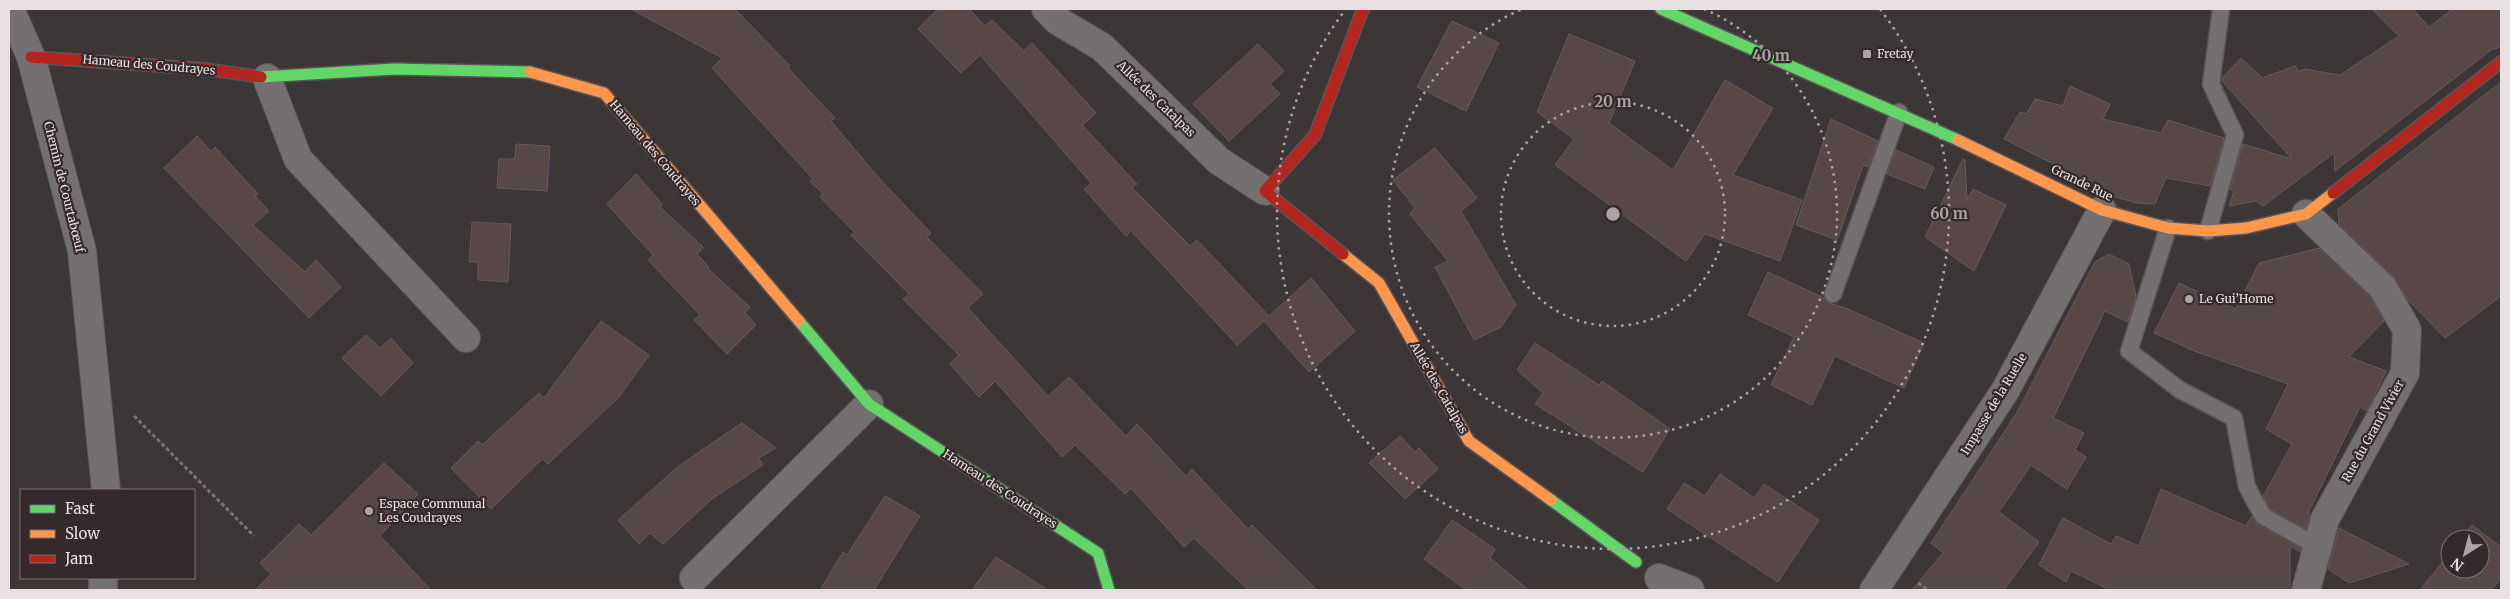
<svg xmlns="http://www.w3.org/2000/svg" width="2510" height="599" viewBox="0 0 2510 599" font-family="Merriweather,serif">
  <rect width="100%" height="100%" fill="#3c3637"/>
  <g fill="#584747" stroke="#615c5c">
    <path d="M631,9H735L790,66L788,68L835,118L831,121L878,177L931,233L927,237L983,294L968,308L1048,396L1069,377L1126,436L1137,424L1186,476L1192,469L1248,529L1252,525L1317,590H1248L1194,538L1184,547L1131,488L1125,494L1075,445L1062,457L995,381L979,397L950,364L959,355L903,299L909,294L851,235L855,233L820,197L823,193L810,182L813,179L712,68L722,58Z"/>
    <path d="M938,9H969L985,26L992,20L1024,51L1032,43L1096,113L1082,125L1137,184L1132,188L1190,246L1197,240L1269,316L1311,278L1355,331L1309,372L1264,321L1237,345L1131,231L1126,236L1084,189L1091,183L980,55L961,73L918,29Z"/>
    <path d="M2372,9H2413L2429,27L2453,9H2501V47L2491,50L2335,171L2334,153L2263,206L2256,201L2229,206L2234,191L2230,190L2243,144L2292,159L2222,81V78L2241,58L2262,78L2295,66L2298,71L2305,69L2340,75L2399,36Z"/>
    <path d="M1452,21L1499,43L1466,111L1417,87Z"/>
    <path d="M1569,34L1635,61L1609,123L1673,170L1725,80L1773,108L1733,175L1802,200L1780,261L1705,234L1686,261L1555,165L1574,139L1537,112Z"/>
    <path d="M1258,44L1284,71L1270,84L1280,94L1229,141L1193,104Z"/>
    <path d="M2501,82V296L2445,338L2408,300L2394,277L2339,224L2338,209Z"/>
    <path d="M2070,86L2110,104L2103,119L2161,133L2168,120L2224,138L2210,186L2166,178L2155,204L2137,203L2108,195L2078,180L2079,177L2004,139L2020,112L2026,114L2035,99L2063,106Z"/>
    <path d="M1831,119L1878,141L1868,167L1863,165L1837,240L1796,225Z"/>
    <path d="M197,136L211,151L215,147L258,194L255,196L269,211L253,225L305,272L316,260L341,287L309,318L164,168Z"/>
    <path d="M516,144L550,146L547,191L497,188L499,159H515Z"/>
    <path d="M1435,148L1477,198L1461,211L1516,305L1501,327L1474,340L1435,267L1448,261L1410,214L1415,208L1393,180Z"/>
    <path d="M1896,150L1934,167L1925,189L1887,174Z"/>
    <path d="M1963,159L1965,160L1967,200L1973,189L2006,205L1974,271L1925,237Z"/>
    <path d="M636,174L662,204L660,207L703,247L697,254L709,267L707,268L750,307L745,313L756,325L727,354L694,320L700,315L648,260L653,255L607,204Z"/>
    <path d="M472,222L511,224L508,282L478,280V262H469Z"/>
    <path d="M2319,248L2371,298L2384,321L2349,357L2386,371L2367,411L2360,407L2308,513L2310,514L2306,529L2270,509L2263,496L2292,444L2266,429L2288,384L2197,352L2154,333L2179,283L2236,309L2259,263Z"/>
    <path d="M2109,254L2129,264L2136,297L2128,322L2105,311L2053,418L2084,433L2075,450L2086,457L2067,489L2031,465L1999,512L2039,542L2004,590H1912L1943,553L1931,543L2016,414L2095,262Z"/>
    <path d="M1768,272L1824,298L1829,303L1848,309L1924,343L1904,388L1835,356L1812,405L1771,385L1794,337L1748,315Z"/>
    <path d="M601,321L649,355L619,397L548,464L542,459L491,509L451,468L478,441L482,445L539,393L544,398Z"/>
    <path d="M366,335L380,348L391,338L413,363L381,396L342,358Z"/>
    <path d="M1535,343L1599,385L1602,381L1670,429L1643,472L1535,404L1543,393L1517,370Z"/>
    <path d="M742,423L776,448L759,458L763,465L713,498L663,544L650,533L639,544L618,520L680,465Z"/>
    <path d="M1400,436L1415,452L1419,448L1438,469L1405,499L1369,463Z"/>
    <path d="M384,463L418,494L380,536L431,590H255L271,574L260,563L299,524L311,535Z"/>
    <path d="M1720,474L1754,498L1764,484L1819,520L1778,582L1667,509L1684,483L1705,496Z"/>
    <path d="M2161,489L2246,526L2252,516L2258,525L2301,549L2300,552L2290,546V590H2110L2071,571L2066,582L2039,565L2063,518L2111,544L2116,536L2139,546Z"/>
    <path d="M885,496L920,516L874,590H820L843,552L847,555Z"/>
    <path d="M1452,520L1495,549L1490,558L1529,590H1466L1424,559Z"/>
    <path d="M2472,525L2501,547V579L2491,590H2420L2450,553V569H2480V539H2461Z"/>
    <path d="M2339,528L2409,564L2349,583L2328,569Z"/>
    <path d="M996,557L1048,590H972Z"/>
  </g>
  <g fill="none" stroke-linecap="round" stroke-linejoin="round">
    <g stroke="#5a5556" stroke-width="19">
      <g id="lane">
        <path d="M2168,228L2129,351L2180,390L2234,418L2247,487L2263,516L2318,547"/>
        <path d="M2208,231L2235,135L2211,84L2221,9"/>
        <path d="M1833,294L1899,112"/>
      </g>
    </g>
    <g stroke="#5a5556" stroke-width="30">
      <g id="street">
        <path d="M10,9L31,57L82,251L106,490"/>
        <path d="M1046,9L1058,21L1102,47L1219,161L1265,191"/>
        <path d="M267,78L298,159L466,338"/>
        <path d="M2306,214L2383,288L2407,330L2405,373L2325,519L2306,590"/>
        <path d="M694,578L869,404"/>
        <path d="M1659,578L1690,590"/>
        <path d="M103,590V578"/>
        <path d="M1874,590L2005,391L2102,210"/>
      </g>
    </g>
    <g stroke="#5a5556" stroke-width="14">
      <g id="fast">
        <path d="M1661,9L1958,140"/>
        <path d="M261,77L394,69L530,72"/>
        <path d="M799,321L869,404L1098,553L1109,590"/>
        <path d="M1551,500L1636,562"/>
      </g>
    </g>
    <g stroke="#5a5556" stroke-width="14">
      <g id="slow">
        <path d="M530,72L604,93L799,321"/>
        <path d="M1958,140L2102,210L2168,228L2208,231L2246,228L2306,214L2333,193"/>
        <path d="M1343,254L1379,283L1469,441L1551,500"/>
      </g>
    </g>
    <g stroke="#5a5556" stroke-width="14">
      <g id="jam">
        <path d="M31,57L205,69L261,77"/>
        <path d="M2333,193L2501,62"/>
        <path d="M1343,254L1265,191L1315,135L1363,9"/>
      </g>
    </g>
    <g stroke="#787475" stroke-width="3" stroke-dasharray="4 2.5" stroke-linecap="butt">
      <path d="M134,416L254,536"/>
      <path d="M1918,583L1928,590"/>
    </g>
    <use href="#lane" stroke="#747071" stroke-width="16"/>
    <use href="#street" stroke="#747071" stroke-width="28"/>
    <use href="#fast" stroke="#63d668" stroke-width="11"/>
    <use href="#slow" stroke="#ff974d" stroke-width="11"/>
    <use href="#jam" stroke="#b3261e" stroke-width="11"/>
  </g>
  <g fill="none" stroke="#aca4a6" stroke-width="2.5" stroke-dasharray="2.5 5">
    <circle cx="1613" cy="214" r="112"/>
    <path d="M1704 9A224 224 0 1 1 1522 9"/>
    <path d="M1880 9A336 336 0 1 1 1346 9"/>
  </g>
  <g fill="#aca4a6" stroke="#34292b" stroke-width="2">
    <rect x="1862" y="49" width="10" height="10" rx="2.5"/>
    <circle cx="2189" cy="299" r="5"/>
    <circle cx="369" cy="511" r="5"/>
  </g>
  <g text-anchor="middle" stroke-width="4.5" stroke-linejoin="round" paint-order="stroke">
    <g font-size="12" fill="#e8e0e2" stroke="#34292b" text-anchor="start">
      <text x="1877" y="58">Fretay</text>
      <text x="2199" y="303">Le Gui’Home</text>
      <text x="379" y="508">Espace Communal<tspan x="379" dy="14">Les Coudrayes</tspan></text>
    </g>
    <g font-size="12" fill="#e8e0e2" stroke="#34292b">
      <text transform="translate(149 65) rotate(5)" y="4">Hameau des Coudrayes</text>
      <text transform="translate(1156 99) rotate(44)" y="4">Allée des Catalpas</text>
      <text transform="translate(655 153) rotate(50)" y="4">Hameau des Coudrayes</text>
      <text transform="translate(2082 183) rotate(26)" y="4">Grande Rue</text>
      <text transform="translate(64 187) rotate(76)" y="4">Chemin de Courtabœuf</text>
      <text transform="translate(1439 388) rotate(60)" y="4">Allée des Catalpas</text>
      <text transform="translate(1994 404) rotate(-59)" y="4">Impasse de la Ruelle</text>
      <text transform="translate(2373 431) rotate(-61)" y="4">Rue du Grand Vivier</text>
      <text transform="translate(1000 489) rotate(33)" y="4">Hameau des Coudrayes</text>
    </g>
  </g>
  <circle cx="1613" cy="214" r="8" fill="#aca4a6" stroke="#34292b" stroke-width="2.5"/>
  <g font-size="15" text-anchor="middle" font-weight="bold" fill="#aca4a6" stroke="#34292b" stroke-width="4.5" stroke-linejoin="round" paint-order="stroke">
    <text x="1771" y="61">40 m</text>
    <text x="1613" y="107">20 m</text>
    <text x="1949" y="219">60 m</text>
  </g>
  <rect width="2510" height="599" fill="none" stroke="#e8e0e2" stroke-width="20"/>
  <rect x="20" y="489" width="175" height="90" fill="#34292b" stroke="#7c7274"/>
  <rect x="30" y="505" width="25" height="8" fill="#63d668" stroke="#7c7274"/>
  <text x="65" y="514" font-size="15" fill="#e8e0e2">Fast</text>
  <rect x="30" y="530" width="25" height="8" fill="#ff974d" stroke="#7c7274"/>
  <text x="65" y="539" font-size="15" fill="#e8e0e2">Slow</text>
  <rect x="30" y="555" width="25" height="8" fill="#b3261e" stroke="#7c7274"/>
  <text x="65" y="564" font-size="15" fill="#e8e0e2">Jam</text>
  <g transform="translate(2465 554) rotate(216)"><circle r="24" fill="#34292b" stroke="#7c7274"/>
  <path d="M0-4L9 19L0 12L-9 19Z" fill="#aca4a6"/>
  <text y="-8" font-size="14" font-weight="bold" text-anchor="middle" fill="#e8e0e2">N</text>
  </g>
</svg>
